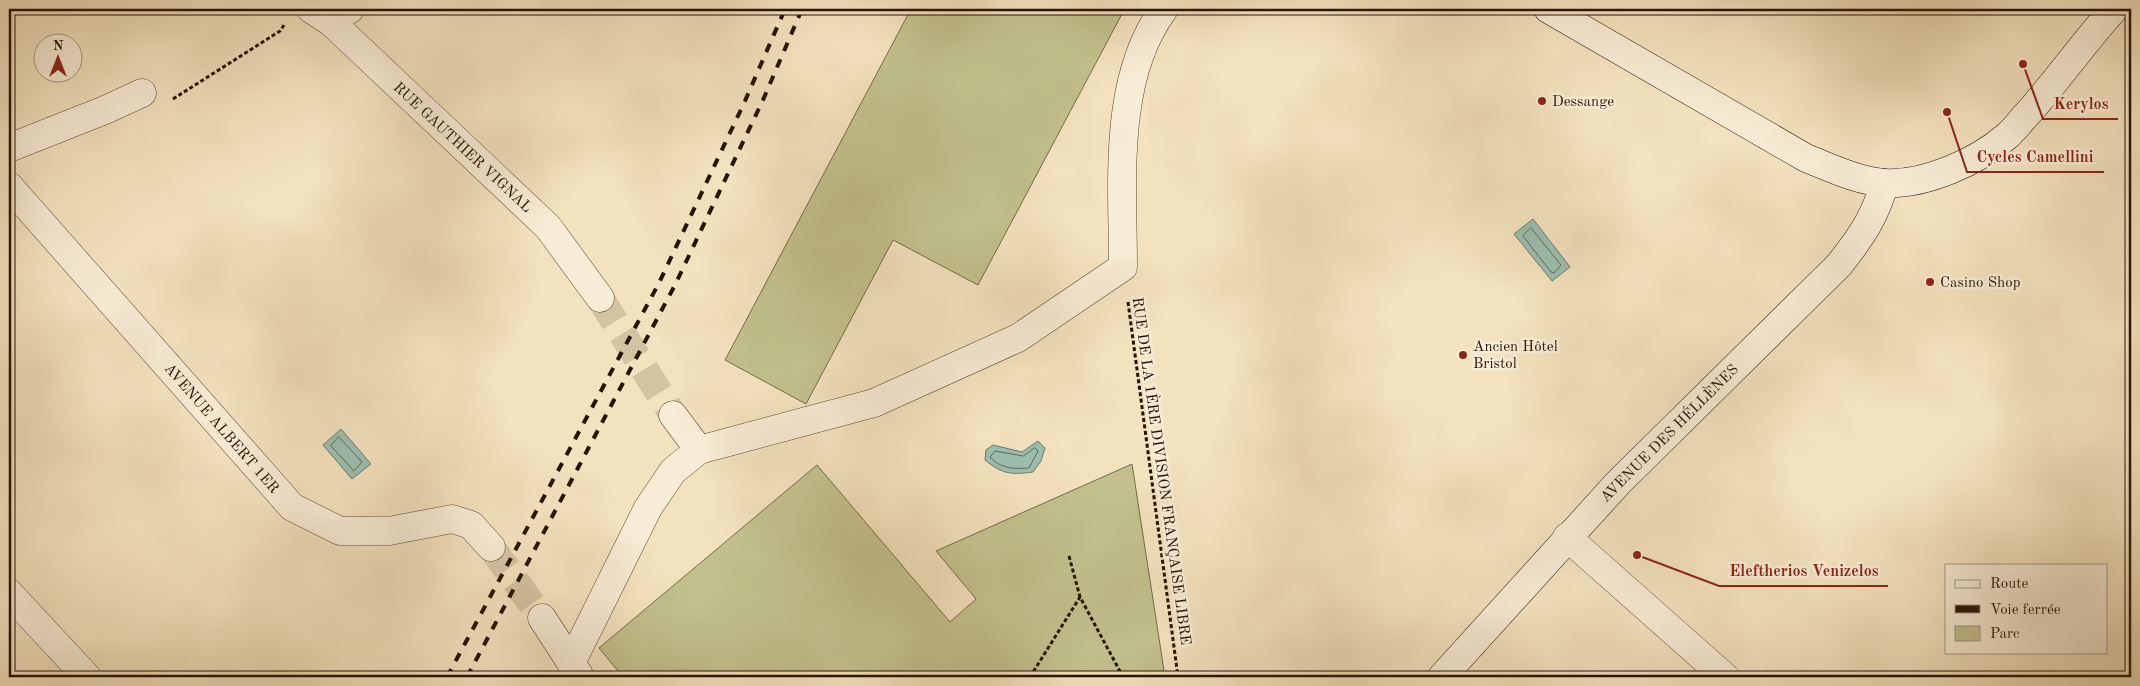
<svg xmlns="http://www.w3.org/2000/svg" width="2140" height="686" viewBox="0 0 2140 686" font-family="'Old Standard TT',serif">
  <rect width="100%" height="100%" fill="#f3e2be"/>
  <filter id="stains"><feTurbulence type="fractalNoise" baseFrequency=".004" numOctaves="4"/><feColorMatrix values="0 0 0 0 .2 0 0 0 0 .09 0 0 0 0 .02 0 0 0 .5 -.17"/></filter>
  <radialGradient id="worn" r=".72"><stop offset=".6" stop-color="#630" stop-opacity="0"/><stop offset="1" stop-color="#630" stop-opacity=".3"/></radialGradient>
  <g fill="#c2c18d" stroke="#746a48">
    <path d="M911,9H1117L1123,12L978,285L893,240L806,404L725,360Z"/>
    <path d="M1132,464L1165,677H623L599,648L817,465L950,622L976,599L936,551Z"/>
  </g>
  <g fill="#9bbeaf" stroke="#6c7a6b">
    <path d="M1533,219L1570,267L1552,281L1514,234Z"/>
    <path d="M341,429L371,464L352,479L323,445Z"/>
    <path d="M1038,441L1045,448L1041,461L1033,472C1011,475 1002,474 985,460L986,450L993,445L1022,452Z"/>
  </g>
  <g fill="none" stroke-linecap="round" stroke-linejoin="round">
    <g stroke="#60685a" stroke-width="1">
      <path d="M1531,228L1561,265L1554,273L1551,272L1523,236Z"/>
      <path d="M339,437L362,462L354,471L331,446Z"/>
      <path d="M1035,448L1038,451L1029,468C1014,469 1001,469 990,457L995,451L1023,456Z"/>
    </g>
    <g stroke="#d4c3a2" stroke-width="28" stroke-dasharray="28 14" stroke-linecap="butt">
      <path d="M600,298L673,415"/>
      <path d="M491,547L542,618"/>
    </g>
    <g stroke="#594732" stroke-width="29">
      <g id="street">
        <path d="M311,9L331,22L548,227L600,298"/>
        <path d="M331,22L350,9"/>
        <path d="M9,148L105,110L142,93"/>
        <path d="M9,186L292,507L340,531H389L452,519L471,525L491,547"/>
        <path d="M673,415L699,450"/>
        <path d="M1567,537L1725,677"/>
        <path d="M9,593L87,677"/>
        <path d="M542,618L579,675"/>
        <path d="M571,663L648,508L673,471L699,450L874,403L1018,338L1123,267C1123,184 1112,79 1164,9"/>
      </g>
    </g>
    <g stroke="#261304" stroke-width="29">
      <g id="secondary">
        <path d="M1548,9L1806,158C1831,168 1858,181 1885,183C1925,185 1977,162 2007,136C2015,129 2022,119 2030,111C2059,78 2085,41 2114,9"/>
        <path d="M1442,677L1618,483L1839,265C1862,236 1874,218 1885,183"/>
      </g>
    </g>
    <g stroke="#261304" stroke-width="3" stroke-dasharray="4 2.5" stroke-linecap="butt">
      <path d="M173,99L280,31L284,25"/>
      <path d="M1128,302L1178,677"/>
      <path d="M1069,556L1080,597"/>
      <path d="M1030,677L1080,597L1123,677"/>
    </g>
    <use href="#street" stroke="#f7ecd5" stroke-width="28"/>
    <use href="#secondary" stroke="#f7ecd5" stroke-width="28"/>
    <g stroke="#261304" stroke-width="4" stroke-dasharray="9 9" stroke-linecap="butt">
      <path d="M447,677L659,283L745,101L785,9"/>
      <path d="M467,677L675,285L763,100L802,9"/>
    </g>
  </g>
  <g fill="#8f2418" stroke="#f7ecd5" stroke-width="2">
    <circle cx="1542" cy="101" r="5"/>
    <circle cx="1930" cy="282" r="5"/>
    <circle cx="1463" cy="355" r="5"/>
  </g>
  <g text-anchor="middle" stroke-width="5" stroke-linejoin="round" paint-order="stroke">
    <g font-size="15" fill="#261304" stroke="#f7ecd5" text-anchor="start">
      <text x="1552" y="106">Dessange</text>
      <text x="1940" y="287">Casino Shop</text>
      <text x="1473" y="351">Ancien Hôtel<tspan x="1473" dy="17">Bristol</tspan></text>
    </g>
    <g font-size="15" fill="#261304" stroke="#f7ecd5">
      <text transform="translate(463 147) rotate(43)" y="5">RUE GAUTHIER VIGNAL</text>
      <text transform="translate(222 428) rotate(49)" y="5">AVENUE ALBERT 1ER</text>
      <text transform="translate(1669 433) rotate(-45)" y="5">AVENUE DES HÉLLÈNES</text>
      <text transform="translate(1162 471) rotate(82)" y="5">RUE DE LA 1ÈRE DIVISION FRANÇAISE LIBRE</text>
    </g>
  </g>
  <path fill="none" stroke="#8f2418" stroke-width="2" d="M2023 64L2043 119H2118M1947 112L1967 172H2104M1637 555L1719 586H1888"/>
  <g fill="#8f2418" stroke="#f7ecd5" stroke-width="2">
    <circle cx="2023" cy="64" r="5"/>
    <circle cx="1947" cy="112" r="5"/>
    <circle cx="1637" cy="555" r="5"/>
  </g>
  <g font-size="16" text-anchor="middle" font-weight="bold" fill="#8f2418" stroke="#f7ecd5" stroke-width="5" stroke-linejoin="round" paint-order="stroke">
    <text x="2081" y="109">Kerylos</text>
    <text x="2035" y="162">Cycles Camellini</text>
    <text x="1804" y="576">Eleftherios Venizelos</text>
  </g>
  <rect width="2140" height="686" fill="none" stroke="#f3e2be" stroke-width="30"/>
  <rect x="10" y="10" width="2120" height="666" fill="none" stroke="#261304" stroke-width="2.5"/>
  <rect x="15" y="15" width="2110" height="656" fill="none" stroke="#261304"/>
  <rect x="1945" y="564" width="162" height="90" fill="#f7ecd5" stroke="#a39581"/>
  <rect x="1955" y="580" width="25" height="8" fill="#f7ecd5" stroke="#a39581"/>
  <text x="1990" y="588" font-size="15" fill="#261304">Route</text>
  <rect x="1955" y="605" width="25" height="8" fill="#261304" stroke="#a39581"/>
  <text x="1990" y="614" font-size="15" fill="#261304">Voie ferrée</text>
  <rect x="1955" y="626" width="25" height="15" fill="#c2c18d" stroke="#a39581"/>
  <text x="1990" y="638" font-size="15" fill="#261304">Parc</text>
  <g transform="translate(58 58)"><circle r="24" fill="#f7ecd5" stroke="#a39581"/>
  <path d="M0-4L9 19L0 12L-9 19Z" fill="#8f2418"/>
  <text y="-8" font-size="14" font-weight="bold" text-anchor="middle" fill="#261304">N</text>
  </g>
  <rect width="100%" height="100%" filter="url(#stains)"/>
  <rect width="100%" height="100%" fill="url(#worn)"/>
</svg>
